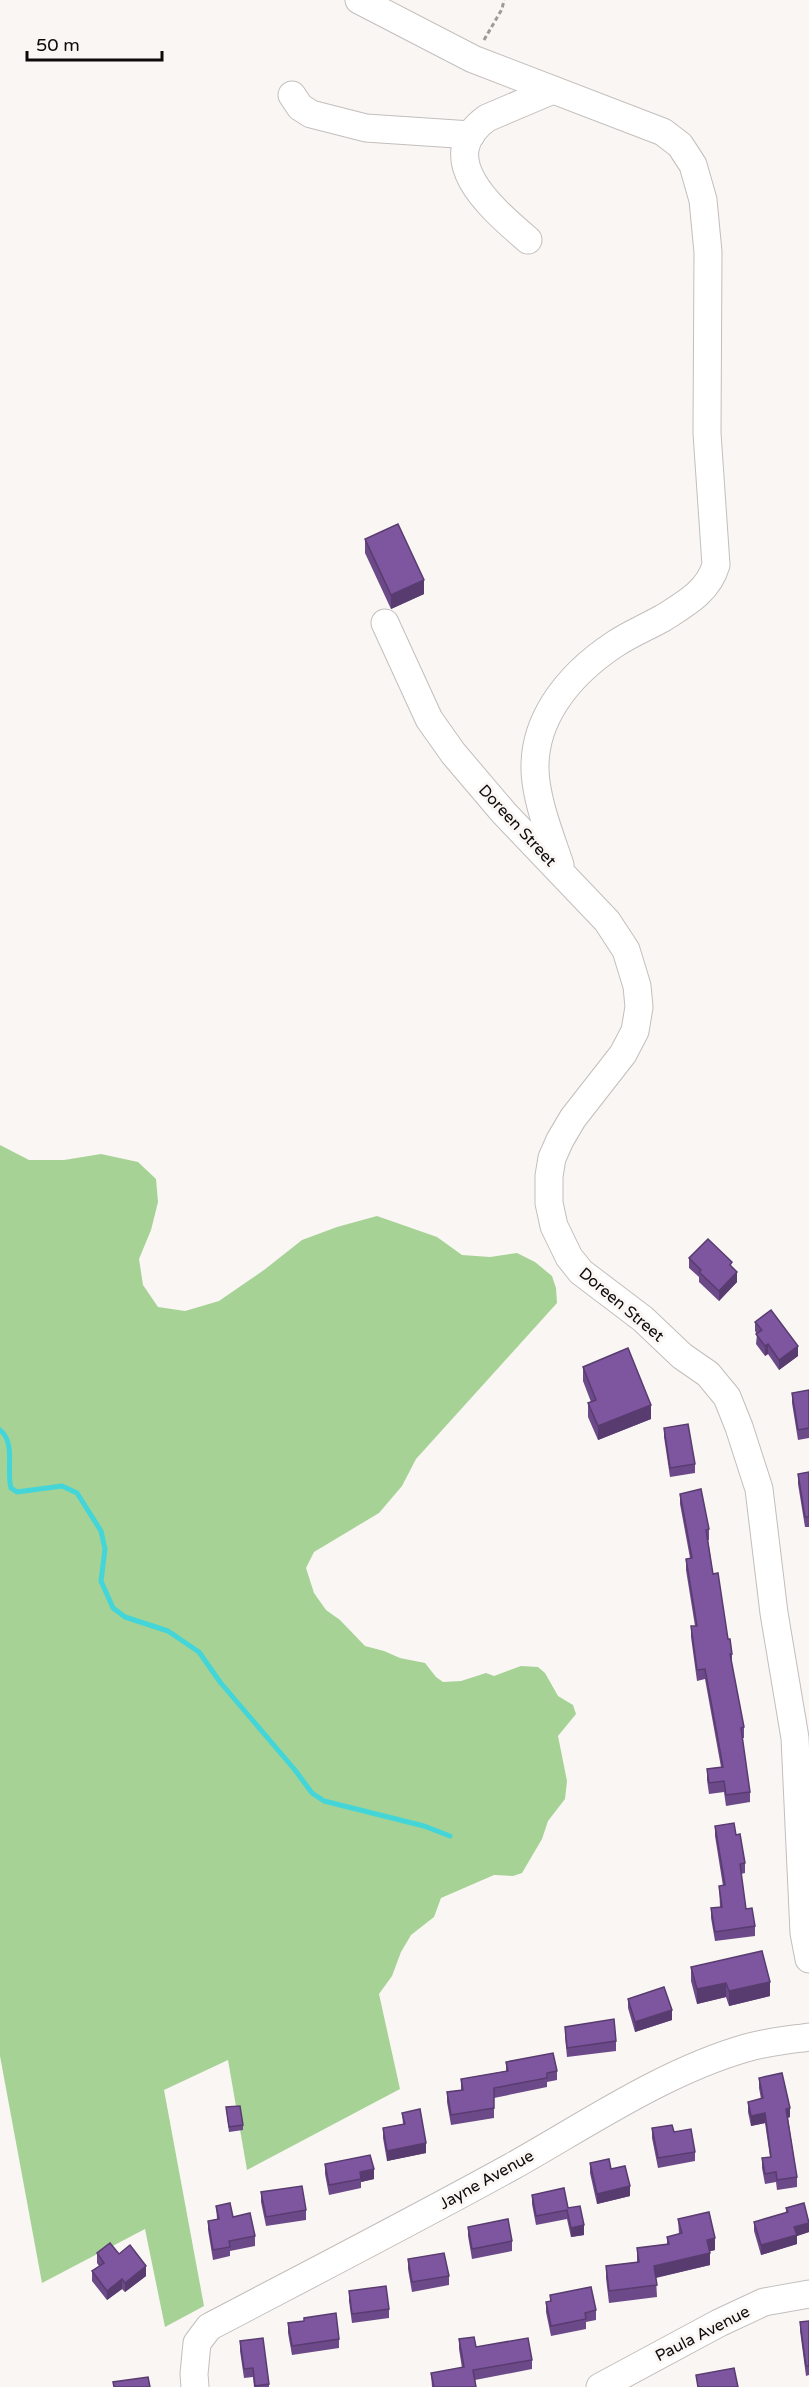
<svg xmlns="http://www.w3.org/2000/svg" width="809" height="2387" viewBox="0 0 809 2387" font-family="'Varela Round',sans-serif">
  <rect width="100%" height="100%" fill="#faf6f3"/>
  <path fill="#a6d296" d="M0,1145L29,1160H64L101,1154L138,1162L156,1179L158,1202L151,1230L139,1259L143,1285L158,1307L185,1311L219,1301L264,1270L302,1240L337,1227L377,1216L437,1237L462,1255L490,1257L517,1253L535,1262L552,1276L556,1288L557,1303L416,1459L402,1486L379,1513L314,1552L306,1568L314,1593L326,1610L340,1620L365,1646L384,1651L400,1658L425,1663L436,1677L443,1682L461,1681L486,1673L494,1676L521,1666L538,1667L545,1673L558,1696L573,1705L576,1714L558,1736L567,1781L565,1799L548,1821L542,1839L522,1873L513,1876L494,1875L441,1898L434,1917L411,1935L401,1952L392,1976L379,1994L400,2089L247,2170L228,2060L164,2090L204,2306L165,2327L145,2229L42,2283L0,2056Z"/>
  <g fill="none" stroke-linecap="round" stroke-linejoin="round">
    <path stroke="#43d5d8" stroke-width="5" d="M0,1430C16,1443 6,1470 11,1488L17,1492L62,1486L77,1493L101,1531L105,1549L101,1581L113,1608L125,1617L168,1631L199,1652L220,1682L295,1770L312,1793L324,1801L424,1826L450,1836"/>
    <g stroke="#c3bebc" stroke-width="29">
      <g id="minor">
        <path d="M359,0L473,59L663,132L680,145L693,165L703,200L708,252L707,433L716,565C708,592 685,604 663,618C647,627 630,634 615,644C568,675 528,723 536,782C540,811 551,838 560,865"/>
        <path d="M292,95L300,107L311,114L366,128L471,135"/>
        <path d="M528,240C496,212 430,159 487,118L553,90"/>
        <path d="M385,623L429,719L453,753L504,813L607,921L626,950L637,986L639,1007L635,1031L623,1054L573,1118L560,1140L552,1158L549,1176V1203L554,1226L569,1257L581,1272L643,1319L682,1356L708,1374L727,1397L739,1427L759,1489L774,1613L795,1738L804,1933L809,1959"/>
        <path d="M195,2387L194,2374L197,2343L209,2327C310,2274 411,2222 511,2167C586,2125 663,2072 746,2048C767,2042 788,2040 809,2037"/>
        <path d="M600,2387L719,2323L764,2302L809,2294"/>
      </g>
    </g>
    <path stroke="#9d9a97" stroke-width="3" stroke-dasharray="4.5 3" stroke-linecap="butt" d="M484,40L502,9L504,0"/>
    <use href="#minor" stroke="#fff" stroke-width="27"/>
  </g>
  <g fill="#6c4989">
    <path d="M365,539L424,594L391,609L365,553Z"/>
    <path d="M689,1258L732,1268L737,1282L719,1301L699,1282V1277L689,1268Z"/>
    <path d="M755,1322L798,1356L779,1370L768,1354L765,1356L756,1344L757,1334L755,1331Z"/>
    <path d="M583,1367L651,1419L598,1440L588,1417V1403L591,1402L583,1381Z"/>
    <path d="M809,1390V1438L798,1440L792,1403V1393Z"/>
    <path d="M664,1428L695,1464V1473L670,1477L664,1437Z"/>
    <path d="M809,1472V1527H805L798,1484V1474Z"/>
    <path d="M680,1494L709,1529V1540H708L713,1574L728,1639L732,1654V1665L744,1727V1738H742L750,1792V1802L726,1806L724,1792L709,1794L707,1780V1769L721,1767L705,1679L697,1681L691,1637V1626H695L686,1570V1559L690,1558L680,1504Z"/>
    <path d="M715,1826L736,1835L745,1863V1873L741,1874L746,1909L755,1926V1936L715,1941L711,1918V1908L720,1907L719,1886H723L715,1836Z"/>
    <path d="M691,1967L770,1996L729,2006L726,1997L697,2004L691,1981Z"/>
    <path d="M628,1999L672,2020L635,2032L628,2008Z"/>
    <path d="M565,2027L616,2041V2051L567,2057L565,2036Z"/>
    <path d="M506,2062L557,2071V2080L547,2082V2087L494,2098V2118L451,2125L447,2102V2092L461,2090V2079L506,2071Z"/>
    <path d="M759,2078L790,2117L788,2118L797,2177V2187L777,2190L776,2182L765,2184L762,2168V2158L770,2157L765,2123L751,2126L748,2112V2102L761,2099L759,2088Z"/>
    <path d="M226,2107L243,2125V2130L229,2132Z"/>
    <path d="M402,2113L426,2153L387,2161L383,2138V2128L403,2124Z"/>
    <path d="M652,2128L674,2132L695,2152V2161L658,2168L652,2138Z"/>
    <path d="M590,2163L611,2169L630,2196L597,2204L590,2173Z"/>
    <path d="M325,2164L374,2179L361,2182V2188L329,2195L325,2174Z"/>
    <path d="M261,2192L306,2210V2220L266,2226L261,2202Z"/>
    <path d="M532,2195L568,2208L584,2235L571,2237L567,2219L536,2225L532,2204Z"/>
    <path d="M216,2206L233,2217L255,2236V2246L230,2251V2256L213,2260L208,2230V2221L217,2219Z"/>
    <path d="M786,2208L809,2220V2232L797,2236V2244L761,2255L754,2231V2222L786,2213Z"/>
    <path d="M678,2219L715,2250L710,2251V2265L656,2278L657,2297L609,2303L606,2278V2266L637,2262V2248L667,2244V2237L679,2234Z"/>
    <path d="M468,2227L512,2241V2251L472,2259L468,2236Z"/>
    <path d="M97,2253L119,2254L146,2276L125,2292L122,2289L107,2300L92,2281V2271L99,2266L97,2263Z"/>
    <path d="M408,2259L449,2276V2285L412,2292L408,2269Z"/>
    <path d="M349,2291L389,2309V2318L352,2323L349,2301Z"/>
    <path d="M550,2295L596,2310V2320L586,2322V2329L551,2336L546,2312V2302H550Z"/>
    <path d="M304,2321L339,2339V2348L292,2355L288,2333V2323Z"/>
    <path d="M809,2321V2375L806,2376L800,2331V2322Z"/>
    <path d="M459,2339L476,2347L532,2360V2369L475,2380L476,2387H432L431,2373L462,2368L459,2349Z"/>
    <path d="M240,2341L269,2384V2387H254L253,2377L244,2378L240,2351Z"/>
  </g>
  <g fill="#583c6f">
    <path d="M424,580V594L391,609V595Z"/>
    <path d="M737,1272V1282L719,1301V1291Z"/>
    <path d="M768,1344V1354L765,1356V1346Z"/>
    <path d="M798,1346V1356L779,1370V1360Z"/>
    <path d="M651,1405V1419L598,1440V1426Z"/>
    <path d="M770,1982V1996L729,2006V1991Z"/>
    <path d="M726,1983V1997L697,2004V1989Z"/>
    <path d="M672,2010V2020L635,2032V2022Z"/>
    <path d="M790,2108V2117L786,2118V2109Z"/>
    <path d="M765,2113V2123L751,2126V2116Z"/>
    <path d="M426,2143V2153L387,2161V2151Z"/>
    <path d="M374,2169V2179L361,2182L360,2172Z"/>
    <path d="M630,2186V2196L597,2204V2194Z"/>
    <path d="M809,2223V2232L797,2236V2244L761,2255V2245L794,2227Z"/>
    <path d="M584,2225V2235L571,2237V2228Z"/>
    <path d="M715,2238V2250L707,2252V2240Z"/>
    <path d="M710,2253V2265L654,2278V2266Z"/>
    <path d="M146,2266V2276L125,2292V2283Z"/>
    <path d="M122,2279V2289L107,2300V2291Z"/>
  </g>
  <g fill="#7e559f" stroke="#583c6f" stroke-width="1.5">
    <path d="M398,524L424,580L391,595L365,539Z"/>
    <path d="M708,1239L732,1262L730,1265L737,1272L719,1291L699,1272L701,1270L689,1258Z"/>
    <path d="M771,1310L798,1346L779,1360L768,1344L765,1346L756,1334L762,1330L755,1322Z"/>
    <path d="M628,1348L651,1405L598,1426L588,1403L596,1400L583,1367Z"/>
    <path d="M809,1390V1428L798,1430L792,1393Z"/>
    <path d="M688,1424L695,1464L670,1468L664,1428Z"/>
    <path d="M809,1472V1517H805L798,1474Z"/>
    <path d="M701,1489L709,1529L706,1530L713,1574L718,1573L728,1639H730L732,1654H730L744,1727L741,1728L750,1792L726,1795L724,1781L709,1783L707,1769L723,1767L705,1669L697,1670L691,1626H697L686,1559L692,1558L680,1494Z"/>
    <path d="M734,1823L736,1835L740,1834L745,1863L740,1864L746,1909L752,1908L755,1926L715,1932L711,1908L722,1907L719,1886L725,1885L715,1826Z"/>
    <path d="M762,1951L770,1982L729,1991L726,1983L697,1989L691,1967Z"/>
    <path d="M664,1987L672,2010L635,2022L628,1999Z"/>
    <path d="M614,2019L616,2041L567,2048L565,2027Z"/>
    <path d="M553,2053L557,2071L547,2073V2078L494,2088V2108L451,2115L447,2092L463,2090L461,2079L508,2071L506,2062Z"/>
    <path d="M782,2073L790,2108L786,2109L797,2177L777,2180L776,2172L765,2174L762,2158L771,2157L765,2113L751,2116L748,2102L763,2098L759,2078Z"/>
    <path d="M240,2106L243,2125L229,2127L226,2107Z"/>
    <path d="M420,2109L426,2143L387,2151L383,2128L405,2124L402,2113Z"/>
    <path d="M672,2125L674,2132L691,2129L695,2152L658,2158L652,2128Z"/>
    <path d="M370,2155L374,2169L360,2172L361,2179L329,2185L325,2164Z"/>
    <path d="M609,2159L611,2169L625,2166L630,2186L597,2194L590,2163Z"/>
    <path d="M302,2186L306,2210L266,2217L261,2192Z"/>
    <path d="M564,2188L568,2208L580,2206L584,2225L571,2228L567,2210L536,2216L532,2195Z"/>
    <path d="M230,2203L233,2217L250,2213L255,2236L229,2241L230,2247L213,2250L208,2221L219,2219L216,2206Z"/>
    <path d="M804,2203L809,2223L794,2227L797,2235L761,2245L754,2222L788,2212L786,2208Z"/>
    <path d="M709,2212L715,2238L707,2240L710,2253L654,2266L657,2285L609,2291L606,2266L639,2262L637,2248L669,2244L667,2237L682,2233L678,2219Z"/>
    <path d="M508,2219L512,2241L472,2249L468,2227Z"/>
    <path d="M110,2243L119,2254L130,2245L146,2266L125,2283L122,2279L107,2291L92,2271L104,2263L97,2253Z"/>
    <path d="M444,2253L449,2276L412,2282L408,2259Z"/>
    <path d="M386,2286L389,2309L352,2314L349,2291Z"/>
    <path d="M591,2287L596,2310L585,2313L586,2319L551,2326L546,2302L551,2301L550,2295Z"/>
    <path d="M336,2313L339,2339L292,2346L288,2323L304,2321V2318Z"/>
    <path d="M809,2321V2366H806L800,2322Z"/>
    <path d="M474,2337L476,2347L528,2338L532,2360L473,2370L476,2387H434L431,2373L464,2367L459,2339Z"/>
    <path d="M263,2338L269,2384L255,2386L253,2368L244,2369L240,2341Z"/>
    <path d="M734,2368L738,2387H698L696,2375Z"/>
    <path d="M148,2377L150,2387H114L113,2382Z"/>
  </g>
  <g text-anchor="middle" stroke-width="6" stroke-linejoin="round" paint-order="stroke">
    <g font-size="16" fill="#0d0b0a" stroke="#faf6f3">
      <text transform="translate(518 825) rotate(47)" y="6">Doreen Street</text>
      <text transform="translate(622 1304) rotate(40)" y="6">Doreen Street</text>
      <text transform="translate(486 2179) rotate(-29)" y="6">Jayne Avenue</text>
      <text transform="translate(702 2333) rotate(-27)" y="6">Paula Avenue</text>
    </g>
  </g>
  <path d="M27 51v9h135v-9" fill="none" stroke="#0d0b0a" stroke-width="3"/>
  <text x="36" y="51" font-size="18" fill="#0d0b0a" stroke="#faf6f3" stroke-width="4.5" paint-order="stroke">50 m</text>
</svg>
